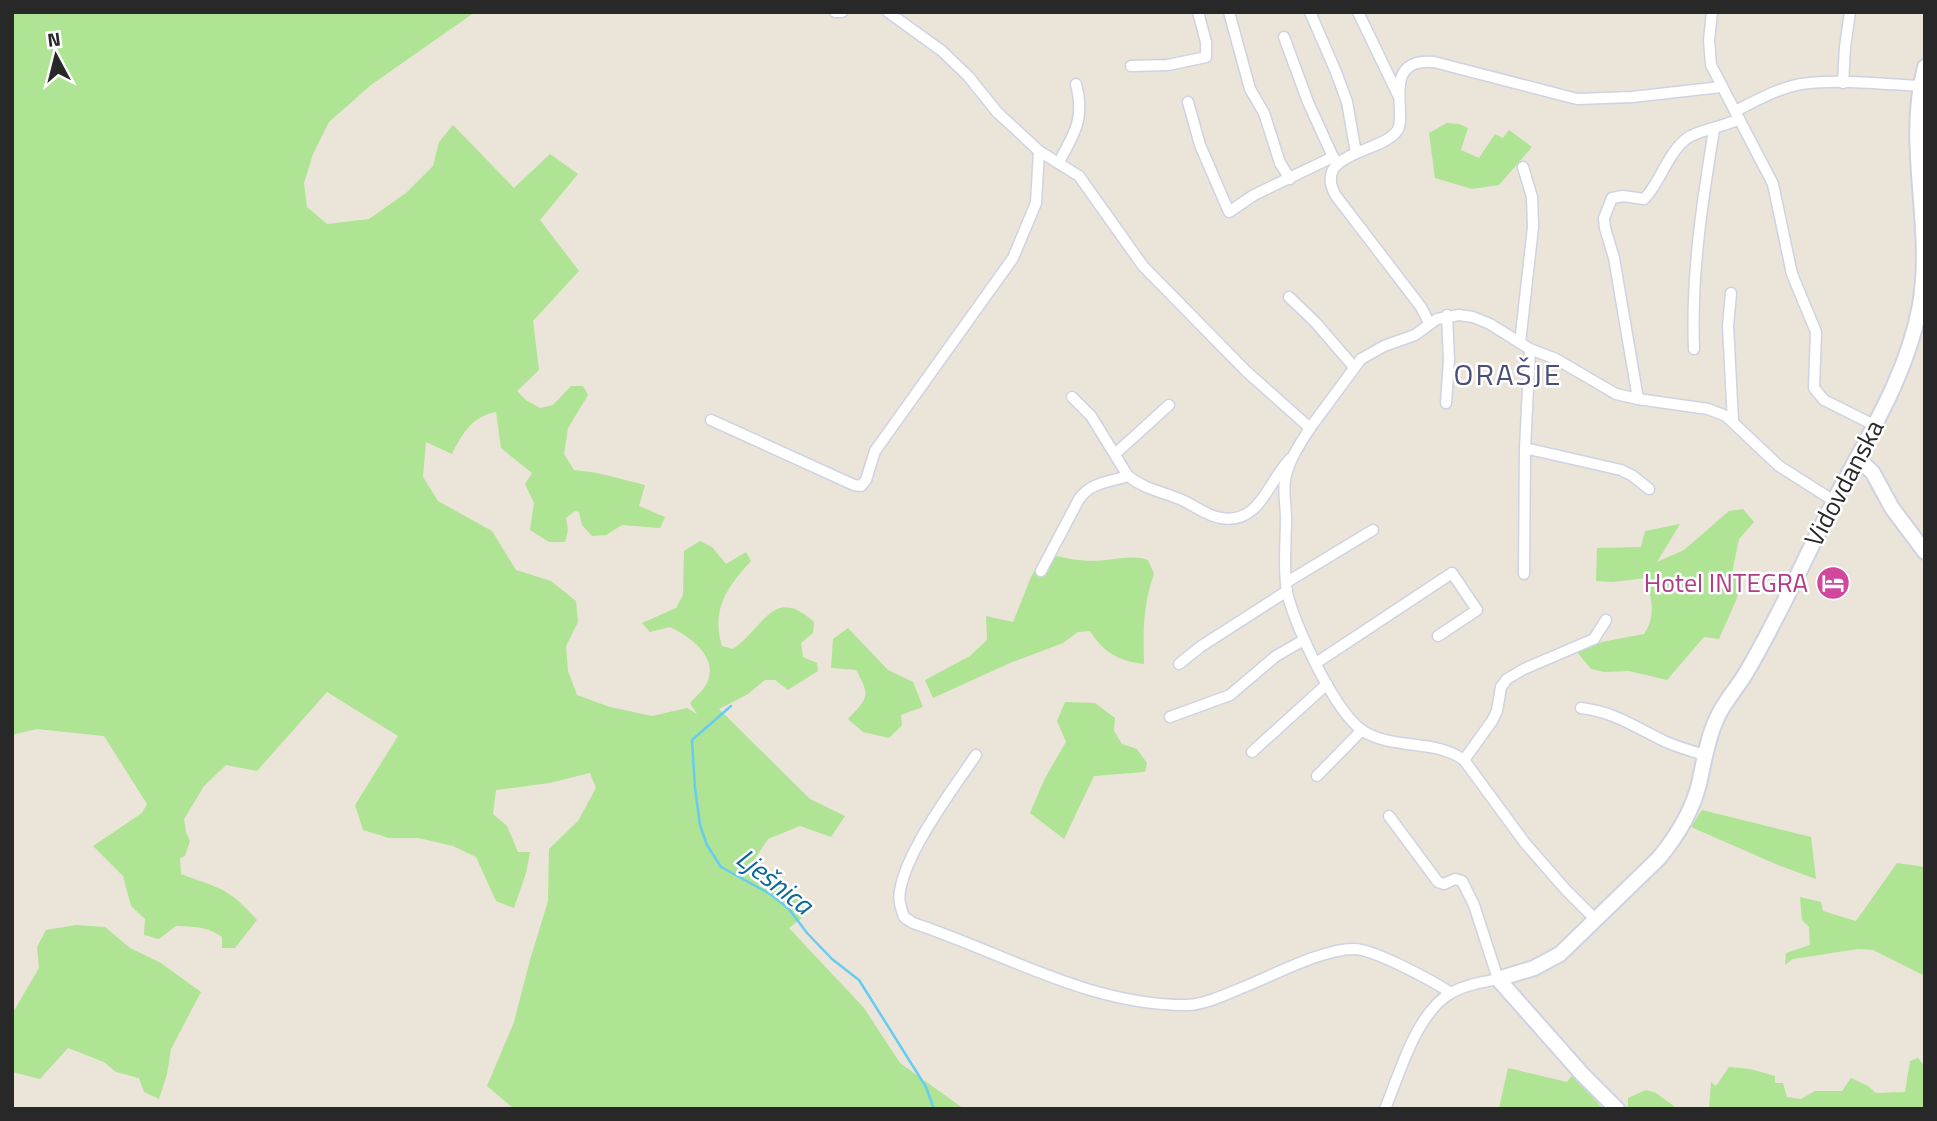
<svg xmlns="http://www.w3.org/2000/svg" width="1937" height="1121" viewBox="0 0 1937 1121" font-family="'Titillium Web',sans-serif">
  <rect width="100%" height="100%" fill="#ebe4d9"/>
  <g fill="#aee493">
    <path d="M12,12H475L371,85L329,122L313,154L304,183L307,207L327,224L369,219L406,193L433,166L439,142L453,125L514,188L550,154L578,174L540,220L579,271L533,321L539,370L517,391L526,400L540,408L553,405L571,386H583L588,395L568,428L564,454L574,470C599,472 621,479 645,485L639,506L665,517L660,528L622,525L606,535L592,536L582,525L579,512L575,511L566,518L568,530L565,542H549L530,530L534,503L525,484L532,473L501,448L496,412C472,416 462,434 452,454L426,442L423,477L438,501L492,531L516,570L551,581L576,601L578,622L566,646L568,671L577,695L610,707L652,716L687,708L697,714L690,703C695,697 705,689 708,681C717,655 690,637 670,627L650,632L642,623L676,608L683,595L684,551L700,541L712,547L726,564L746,552L751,561C727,587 711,610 722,646L733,649C765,627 773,585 814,622L813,633L801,643L803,657L817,663L818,671L788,690L775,680H765L748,694L719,709L810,799L845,816L831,837L800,826L768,839L750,866L800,895L807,914L789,928L864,1008L900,1063L964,1109H514L487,1086L514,1022L530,960L548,901L549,849L578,821L596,788L590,773L549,783L496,790L493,814L507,826L518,852H530L526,873L514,908L496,901L476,857L453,846L418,838H389L363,830L355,805L398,736L327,692L257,771L226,765L204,786L184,819L186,832L190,841L185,856L180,858L181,874C219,888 229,888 257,920L235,948H222V937C207,926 194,927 176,926L159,939L144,935L145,919L131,906L123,876L93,846L142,813L147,804L104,736L37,729L12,735Z"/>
    <path d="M1447,123L1459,124L1468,128L1461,150L1479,158L1495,134L1503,138L1509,130L1532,147L1499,185L1472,189L1435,178L1429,133Z"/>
    <path d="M1743,509L1754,522L1739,539L1732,573L1740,584L1737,598L1719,639L1704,637L1667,680L1629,671L1605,672L1591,669L1577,652L1602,642L1644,634C1657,615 1651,599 1646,578L1613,582L1596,581L1597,548L1641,547L1645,531L1680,524L1657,562L1684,550L1729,511Z"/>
    <path d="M1044,553C1060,557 1076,561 1093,561C1111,561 1131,554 1148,560L1154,574C1143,604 1143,632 1144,664C1118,661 1103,652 1090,631L1078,632L1063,643L1010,663L933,698L925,680L970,656L987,640L986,616L1013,622L1031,577Z"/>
    <path d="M848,628L888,670L913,682L923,707L901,715L902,725L889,738L863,732L848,719C868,698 871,696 856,670L831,668L833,639Z"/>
    <path d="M1065,702L1095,703L1115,718L1114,731L1122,744L1137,749L1147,763L1145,772L1094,776L1064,839L1030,813L1045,778L1066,742L1057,721Z"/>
    <path d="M1702,810L1811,837L1816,879L1778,865L1691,827Z"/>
    <path d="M1897,863L1925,867V976L1873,950L1858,949L1793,959L1785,965L1786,953L1810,945L1809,927L1802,920L1800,897L1821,902L1823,911L1856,921Z"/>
    <path d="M76,925L105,927L130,948L161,963L201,992L171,1049L167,1074L159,1099L144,1092L139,1078L116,1072L104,1062L68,1048L40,1079L12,1072V1014L39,968L37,947L46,930Z"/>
    <path d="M1918,1058L1925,1067V1109H1709L1711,1082L1716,1086L1729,1067L1750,1069L1775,1076V1083H1783L1787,1097L1801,1099L1815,1091H1842L1851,1078L1868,1086L1876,1093L1905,1092L1910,1061Z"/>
    <path d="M1508,1068L1567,1082L1573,1074L1603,1109L1499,1108Z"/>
    <path d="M1646,1090L1656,1093L1678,1109H1628V1098Z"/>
  </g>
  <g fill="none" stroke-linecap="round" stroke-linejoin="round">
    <path stroke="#68ccf2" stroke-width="2.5" d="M731,706L692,740L695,788L700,825L707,845L721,867L770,894L789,909L807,933L832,959L859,980L926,1087L934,1109"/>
    <g stroke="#cfd2e2" stroke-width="13">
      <g id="street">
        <path d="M835,12H842"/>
        <path d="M888,12L942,51L968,76L997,112L1039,151L1079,176L1143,266L1246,371L1310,428L1361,359L1384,346L1415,335L1437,319L1459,315L1473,317L1490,324L1530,349L1556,359L1616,394L1638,399L1708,409L1726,416L1779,466L1834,501"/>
        <path d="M1229,12L1250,89L1264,113L1280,163L1290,179"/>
        <path d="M1310,12L1336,72L1347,102L1356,153"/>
        <path d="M1358,12L1398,95"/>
        <path d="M1712,12L1709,40L1711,65L1773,184L1792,274L1816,332L1814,388L1824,400L1876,426"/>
        <path d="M1284,37L1308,102L1333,157"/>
        <path d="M1131,66L1168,65L1206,57V42L1198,12"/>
        <path d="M1843,83L1845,47L1850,12"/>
        <path d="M1188,102L1200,145L1229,212L1254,195L1333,157L1338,164"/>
        <path d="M1735,111C1756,101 1778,88 1801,84C1840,79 1882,84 1921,86"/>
        <path d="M1059,162C1075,132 1085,119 1076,84"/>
        <path d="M1731,293L1728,326L1733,421"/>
        <path d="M1289,297L1316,323L1353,366"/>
        <path d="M1429,323L1421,307L1336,196C1311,152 1380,154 1397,131C1409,116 1379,57 1434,62L1577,99L1632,97L1721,87"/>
        <path d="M1520,343L1533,227L1532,197L1523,167"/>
        <path d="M1694,349C1691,275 1702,203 1714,130"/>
        <path d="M1072,397L1091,416L1128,476"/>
        <path d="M1638,399L1614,258L1605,228L1604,218L1612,198L1623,196L1644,199C1659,185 1667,154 1686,139C1697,130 1724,127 1739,119"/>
        <path d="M1446,403L1449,360L1447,315"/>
        <path d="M711,420L854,485L861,486L866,480L875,451L1013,258L1036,203L1039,151"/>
        <path d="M1310,428C1300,444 1288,461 1285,480C1283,492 1286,506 1286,518C1286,541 1283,569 1287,592C1294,625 1335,712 1363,731C1393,750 1436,739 1464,760L1525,843L1566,890L1596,920"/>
        <path d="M1525,448L1621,470L1633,476L1649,489"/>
        <path d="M1115,454L1169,405"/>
        <path d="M1041,571L1079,499C1091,482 1109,482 1128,476C1144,489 1163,492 1182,500C1195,506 1207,516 1221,518C1260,525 1269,480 1290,459"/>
        <path d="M1524,574L1525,448L1530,349"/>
        <path d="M1287,582L1373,530"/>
        <path d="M1316,663L1452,573L1477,610L1438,636"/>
        <path d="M1179,664L1200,647L1287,591"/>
        <path d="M1581,708C1613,712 1630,724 1658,738C1672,746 1689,750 1705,755"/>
        <path d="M1170,717L1230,695L1276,656L1304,640"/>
        <path d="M1252,752L1327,684"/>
        <path d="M976,755C953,789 906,851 900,891C898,900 901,908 904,917L913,923C1004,953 1090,1006 1188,1005C1206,1004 1227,994 1244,987C1274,975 1322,949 1354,949C1374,949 1433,981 1451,993"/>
        <path d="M1464,760L1492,721L1497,711L1501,687L1507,679L1524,669L1594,639L1606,620"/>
        <path d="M1317,776L1362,730"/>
        <path d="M1385,1109C1400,1073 1416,1013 1451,993C1465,985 1482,982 1498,979L1474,905L1462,881L1455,879L1444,884L1438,882L1389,816"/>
      </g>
    </g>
    <g stroke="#cfd2e2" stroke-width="18">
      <g id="secondary">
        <path d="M1858,458L1873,473L1892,508L1925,552"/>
        <path d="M1617,1109L1583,1075L1498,979L1534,968L1560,954L1659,858C1677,836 1692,812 1699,784C1704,762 1707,739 1717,718C1724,702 1737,688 1746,673C1778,619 1804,560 1833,503C1866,439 1907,377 1920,305C1934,226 1904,146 1925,67"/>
      </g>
    </g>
    <use href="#street" stroke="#fff" stroke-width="10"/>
    <use href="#secondary" stroke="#fff" stroke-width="14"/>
  </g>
  <defs>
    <g id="hotel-disc" transform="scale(1.75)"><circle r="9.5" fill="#d1479c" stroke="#fff"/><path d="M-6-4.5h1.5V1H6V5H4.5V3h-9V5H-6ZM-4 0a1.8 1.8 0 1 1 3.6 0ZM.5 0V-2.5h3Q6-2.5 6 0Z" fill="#fff"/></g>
  </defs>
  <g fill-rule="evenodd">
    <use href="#hotel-disc" x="1833" y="583"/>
  </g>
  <g text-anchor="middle" stroke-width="5" stroke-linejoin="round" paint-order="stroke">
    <g font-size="26" fill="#282828" stroke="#fff">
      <text transform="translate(1844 483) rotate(-62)" y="9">Vidovdanska</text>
    </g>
    <g font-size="26" fill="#b23c85" stroke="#fff" text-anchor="end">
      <text x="1808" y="592">Hotel INTEGRA</text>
    </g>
    <g font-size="28" font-style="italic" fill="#09689c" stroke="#fff">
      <text transform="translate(775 881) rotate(38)" y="10">Lješnica</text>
    </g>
    <g font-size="30" letter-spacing="2" fill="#48507a" stroke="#fff">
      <text x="1508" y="385">ORAŠJE</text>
    </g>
  </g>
  <rect width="1937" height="1121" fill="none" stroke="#282828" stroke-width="28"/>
  <g transform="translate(56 56) rotate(353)" stroke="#ffffff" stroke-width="5" paint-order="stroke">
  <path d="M0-5L12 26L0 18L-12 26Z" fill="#282828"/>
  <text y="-10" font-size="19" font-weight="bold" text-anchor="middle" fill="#282828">N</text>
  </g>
</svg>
